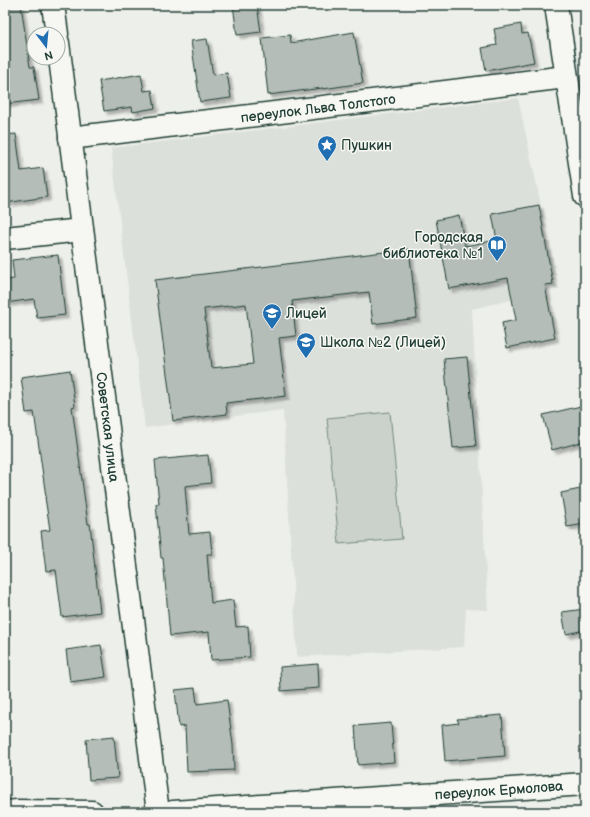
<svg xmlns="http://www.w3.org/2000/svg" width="590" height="817" viewBox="0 0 590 817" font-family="'Balsamiq Sans',sans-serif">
  <defs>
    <filter id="shadow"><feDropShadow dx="3.5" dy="3.5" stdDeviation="1" flood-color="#0004"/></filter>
  </defs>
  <rect width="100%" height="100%" fill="#edefea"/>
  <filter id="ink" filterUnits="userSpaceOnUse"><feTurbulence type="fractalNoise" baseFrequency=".025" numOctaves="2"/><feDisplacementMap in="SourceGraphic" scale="8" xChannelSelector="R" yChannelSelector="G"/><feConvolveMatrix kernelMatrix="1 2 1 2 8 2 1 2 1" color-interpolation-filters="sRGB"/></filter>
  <g filter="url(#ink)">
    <path fill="#dce0db" d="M518,98L559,289L472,309L488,610L466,609L464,647L297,657L283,410L145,428L111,148Z"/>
    <path fill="#cbd2cc" stroke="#758880" d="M390,412L402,539L339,544L327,418Z"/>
    <g fill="#b4bdb8" stroke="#1f3d34" fill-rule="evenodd" filter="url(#shadow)">
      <path d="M5,5H21L30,67H34L39,100L5,104Z"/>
      <path d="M233,5H257L261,32L237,35Z"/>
      <path d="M521,24L522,34L528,33L534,62L486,71L482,48L497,45L494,29Z"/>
      <path d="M354,32L363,83L323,89V88L268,95L262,38L290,35L291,43Z"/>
      <path d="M207,39L213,75L227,73L231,98L200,102L191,41Z"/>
      <path d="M141,74L144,91L152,90L155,108L133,112L132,107L104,111L99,81Z"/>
      <path d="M16,134L21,171L43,168L47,197L5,203V135Z"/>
      <path d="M539,205L553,284L545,285L555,338L507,348L502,323L516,320L508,278L449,289L436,220L459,215L465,246L497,240L492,214Z"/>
      <path d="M409,249L417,318L373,324L369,292L292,301L296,336L279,338L286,396L226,403L227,414L173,421L155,280ZM246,304L253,364L211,368L204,309Z"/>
      <path d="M58,255L65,315L37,318L34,299L5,303V280L14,279L12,260Z"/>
      <path d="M467,357L476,446L453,448L444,359Z"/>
      <path d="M70,370L75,406L72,407L88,524H90L100,612L62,617L56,570L46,571L41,531L50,530L45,497H46L34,412L26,413L21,377Z"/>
      <path d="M585,405V441L552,450L543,415Z"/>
      <path d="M208,455L211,483L185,486L189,534L210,532L212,554H207L211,603L233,600L236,627L248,626L250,657L211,660L209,632L170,636L163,558H161L156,504H159L155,460Z"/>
      <path d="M585,488V524L567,527L561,493Z"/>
      <path d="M585,609V630L566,634L562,612Z"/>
      <path d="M101,645L106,677L70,682L66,650Z"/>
      <path d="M318,664L319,688L281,691L280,667Z"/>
      <path d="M195,688L197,704L227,700L233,745L234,770L187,772L185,726L179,727L175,690Z"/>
      <path d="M502,715L505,756L445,761L442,725L459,723L457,719Z"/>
      <path d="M391,723L394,762L358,765L355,726Z"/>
      <path d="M114,736L118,778L89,780L86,739Z"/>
    </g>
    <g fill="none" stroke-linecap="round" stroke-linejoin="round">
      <g stroke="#1f3d34" stroke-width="25">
        <g id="minor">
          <path d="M556,5L585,196"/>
          <path d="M70,138L566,77"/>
          <path d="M5,238L82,230"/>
          <path d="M6,812L17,811L92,812"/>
          <path d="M173,812L585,784"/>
        </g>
      </g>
      <g stroke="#1f3d34" stroke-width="25">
        <g id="major">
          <path d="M53,5L57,34"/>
          <path d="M58,43L158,812"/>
        </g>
      </g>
      <use href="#minor" stroke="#f6f6f2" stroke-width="22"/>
      <use href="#major" stroke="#f6f6f2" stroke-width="22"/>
    </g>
  </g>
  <defs>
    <g id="sight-pin" transform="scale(1)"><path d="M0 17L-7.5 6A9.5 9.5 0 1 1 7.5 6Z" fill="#1f6fb2" stroke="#f6f6f2"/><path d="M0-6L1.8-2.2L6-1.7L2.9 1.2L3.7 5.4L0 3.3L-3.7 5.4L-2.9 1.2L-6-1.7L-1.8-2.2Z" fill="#fff"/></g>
    <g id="library-pin" transform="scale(1)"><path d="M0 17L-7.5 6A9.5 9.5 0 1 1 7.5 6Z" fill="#1f6fb2" stroke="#f6f6f2"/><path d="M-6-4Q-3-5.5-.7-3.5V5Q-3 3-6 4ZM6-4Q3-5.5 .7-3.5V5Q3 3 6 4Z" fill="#fff"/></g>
    <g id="school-pin" transform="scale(1)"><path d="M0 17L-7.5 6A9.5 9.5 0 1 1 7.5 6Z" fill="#1f6fb2" stroke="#f6f6f2"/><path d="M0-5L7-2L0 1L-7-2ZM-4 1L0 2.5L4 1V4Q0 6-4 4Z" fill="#fff"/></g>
  </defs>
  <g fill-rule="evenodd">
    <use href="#sight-pin" x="327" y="145"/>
    <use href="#library-pin" x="497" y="245"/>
    <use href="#school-pin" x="272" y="313"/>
    <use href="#school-pin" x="306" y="342"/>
  </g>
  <g text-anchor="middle" stroke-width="3" stroke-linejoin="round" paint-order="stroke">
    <g font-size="14" fill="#1f3d34" stroke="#f6f6f2">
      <text transform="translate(318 108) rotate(-7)" y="5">переулок Льва Толстого</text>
      <text transform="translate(108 427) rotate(83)" y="5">Советская улица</text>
      <text transform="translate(499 790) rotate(-4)" y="5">переулок Ермолова</text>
    </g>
    <g font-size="14" fill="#1f3d34" stroke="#f6f6f2" text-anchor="start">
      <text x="341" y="150">Пушкин</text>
      <text x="483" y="242" text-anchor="end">Городская<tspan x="483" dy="16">библиотека №1</tspan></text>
      <text x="286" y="318">Лицей</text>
      <text x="320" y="347">Школа №2 (Лицей)</text>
    </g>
  </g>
  <rect width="590" height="817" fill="none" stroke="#f6f6f2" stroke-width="20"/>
  <rect x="10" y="10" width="570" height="797" fill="none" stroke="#1f3d34" stroke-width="1.5" filter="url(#ink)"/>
  <g transform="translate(46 46) rotate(164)"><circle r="19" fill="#f6f6f2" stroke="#a0aca6"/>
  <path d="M0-3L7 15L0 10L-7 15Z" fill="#1f6fb2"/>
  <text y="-6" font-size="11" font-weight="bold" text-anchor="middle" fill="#1f3d34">N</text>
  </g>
</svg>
